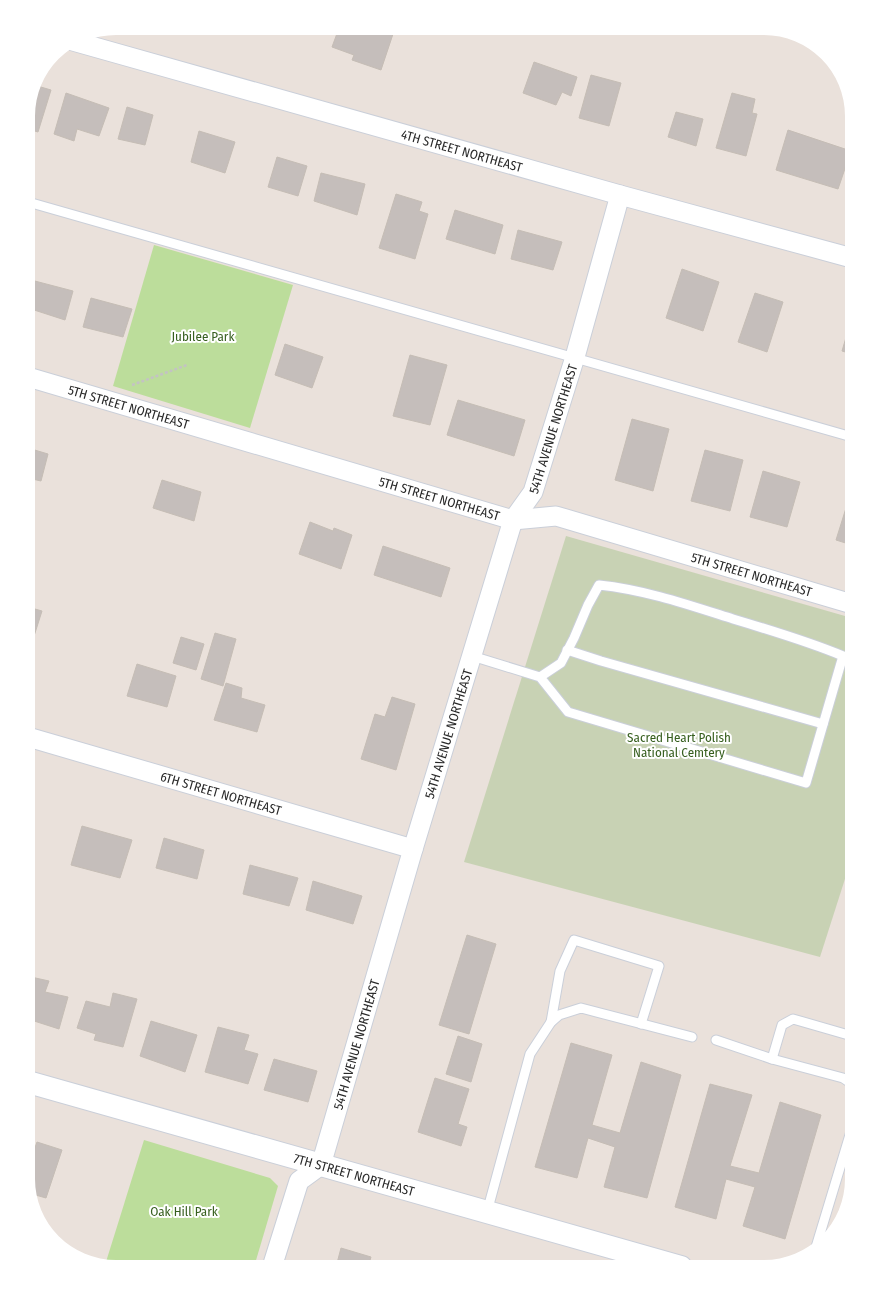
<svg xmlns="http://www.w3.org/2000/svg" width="880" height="1295" viewBox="0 0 880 1295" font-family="'Fira Sans Condensed',sans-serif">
  <rect width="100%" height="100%" fill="#eae1db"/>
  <g fill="#bcdd9b">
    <path d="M154,245L293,285L250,428L113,386Z"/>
    <path d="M144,1140L270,1178L278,1186L254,1267H110L105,1265Z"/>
  </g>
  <path fill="#c8d2b4" d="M566,536L852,618V857L820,957L464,862Z"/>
  <g fill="#c5bebb" stroke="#c5bdb5">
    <path d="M339,28H358L365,30V28H395L381,70L352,60L354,55L332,47Z"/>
    <path d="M534,62L577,77L571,96L562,92L556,105L523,93Z"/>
    <path d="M591,75L621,83L609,126L579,118Z"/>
    <path d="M34,85L51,90L38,132L28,129V110Z"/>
    <path d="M66,93L109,108L99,136L77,129L74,141L54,134Z"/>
    <path d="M732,93L755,99L752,113L757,114L746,156L716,148Z"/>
    <path d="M127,107L153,115L145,145L118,139Z"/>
    <path d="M676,112L703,119L696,146L668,137Z"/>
    <path d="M788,130L851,151L838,189L776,170Z"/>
    <path d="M199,131L235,142L225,173L191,162Z"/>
    <path d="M277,157L307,166L298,196L268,187Z"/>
    <path d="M321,173L365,184L357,215L314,201Z"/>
    <path d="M396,194L422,202L419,211L428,214L415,259L379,248Z"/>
    <path d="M455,210L503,225L495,254L446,239Z"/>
    <path d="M518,230L562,242L553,270L511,259Z"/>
    <path d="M682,269L719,282L703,331L666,318Z"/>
    <path d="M31,280L73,291L65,320L28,308V290Z"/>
    <path d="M755,293L783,302L767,352L738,342Z"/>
    <path d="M91,298L132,309L123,337L83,327Z"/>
    <path d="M850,324H852V354L842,351Z"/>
    <path d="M285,344L323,357L312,388L275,375Z"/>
    <path d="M410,355L447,365L430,425L393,416Z"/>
    <path d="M458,400L525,420L514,456L447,435Z"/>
    <path d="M632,419L669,429L653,491L615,480Z"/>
    <path d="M28,448L48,454L41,481L28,478Z"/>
    <path d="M705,450L743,460L730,511L691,501Z"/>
    <path d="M763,471L800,482L787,527L750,517Z"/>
    <path d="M162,480L201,492L194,521L153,508Z"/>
    <path d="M851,492H852V545L836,540Z"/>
    <path d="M310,522L333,531L334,528L352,535L341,569L299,554Z"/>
    <path d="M383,546L450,568L441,597L374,575Z"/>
    <path d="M28,607L42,611L28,655Z"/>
    <path d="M215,633L236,639L223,686L201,679Z"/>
    <path d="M181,637L204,644L196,670L173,663Z"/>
    <path d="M137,664L176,676L167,707L127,696Z"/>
    <path d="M226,683L242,688L241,698L265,705L257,732L214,720Z"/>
    <path d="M392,697L415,704L396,770L361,759L375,714L385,717Z"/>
    <path d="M82,826L132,840L120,878L71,865Z"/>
    <path d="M164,838L204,850L197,879L156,868Z"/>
    <path d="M250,865L298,878L289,906L243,894Z"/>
    <path d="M313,881L362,896L353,924L306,910Z"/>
    <path d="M467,935L496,944L469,1034L439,1025Z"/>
    <path d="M31,977L49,981L45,992L68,997L59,1029L28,1019V986Z"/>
    <path d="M113,993L137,999L123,1047L94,1040L96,1034L77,1028L86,1001L110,1007Z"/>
    <path d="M151,1021L197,1035L185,1072L140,1056Z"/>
    <path d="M218,1027L249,1035L244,1050L258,1054L248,1084L205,1072Z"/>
    <path d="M458,1036L482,1044L471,1082L446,1074Z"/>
    <path d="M571,1043L612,1055L592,1125L620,1133L641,1062L681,1075L647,1198L604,1187L615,1147L588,1138L577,1178L535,1167Z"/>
    <path d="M274,1059L317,1071L308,1102L264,1090Z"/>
    <path d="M435,1078L469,1089L458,1124L467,1127L461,1146L418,1132Z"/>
    <path d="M710,1084L752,1095L730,1166L759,1173L780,1102L821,1115L785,1239L743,1226L755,1187L726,1179L716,1219L675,1207Z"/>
    <path d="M37,1142L62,1150L46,1198L32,1194L28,1179V1167Z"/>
    <path d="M341,1248L371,1257L368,1267H336Z"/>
  </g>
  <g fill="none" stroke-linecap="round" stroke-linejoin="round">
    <g stroke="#cacfd9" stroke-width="11">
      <g id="lane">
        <path d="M28,202L852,437"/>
        <path d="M567,650L601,661L823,724"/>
        <path d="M472,656L540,677L568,712L806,783L843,656C807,641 770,630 733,619C689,605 646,590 599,585L588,605L574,638L561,663L540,677"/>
        <path d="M551,1022L560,971L574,940L659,966L641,1024"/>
        <path d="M716,1040L772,1059L843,1078L852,1084"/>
        <path d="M772,1059L782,1025L793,1019L852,1036"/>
        <path d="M487,1212L530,1054L551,1022L559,1015L581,1008L692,1037"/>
        <path d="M816,1247L852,1128"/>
      </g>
    </g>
    <g stroke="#cacfd9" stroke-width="21">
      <g id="street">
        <path id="s1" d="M73,41L620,195L852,258"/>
        <path id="s2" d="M28,377L513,520L556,516L852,604"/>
        <path id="s3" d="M28,737L413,849"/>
        <path id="s4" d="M272,1267L299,1181L321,1165L413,849L513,520L533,492L575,357L620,195"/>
      </g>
    </g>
    <g stroke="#cacfd9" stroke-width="24">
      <g id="secondary">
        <path id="s5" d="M28,1082L681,1267"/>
      </g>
    </g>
    <path stroke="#c3c3c3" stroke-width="2.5" stroke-dasharray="3 2" stroke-linecap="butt" d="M132,385L187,365"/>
    <use href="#lane" stroke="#fff" stroke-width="9"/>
    <use href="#street" stroke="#fff" stroke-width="19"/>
    <use href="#secondary" stroke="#fff" stroke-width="22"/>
  </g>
  <g text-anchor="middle" stroke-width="4" stroke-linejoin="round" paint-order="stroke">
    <g font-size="13" fill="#292929" stroke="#fff">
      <text dy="5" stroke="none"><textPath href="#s1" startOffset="404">4TH STREET NORTHEAST</textPath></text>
      <text dy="5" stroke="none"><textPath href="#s2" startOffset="105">5TH STREET NORTHEAST</textPath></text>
      <text dy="5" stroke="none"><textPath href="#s4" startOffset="891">54TH AVENUE NORTHEAST</textPath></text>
      <text dy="5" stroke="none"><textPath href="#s2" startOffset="429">5TH STREET NORTHEAST</textPath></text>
      <text dy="5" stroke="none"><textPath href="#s2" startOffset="753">5TH STREET NORTHEAST</textPath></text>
      <text dy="5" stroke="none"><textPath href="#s4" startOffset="567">54TH AVENUE NORTHEAST</textPath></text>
      <text dy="5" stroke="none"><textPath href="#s3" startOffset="201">6TH STREET NORTHEAST</textPath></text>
      <text dy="5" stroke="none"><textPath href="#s4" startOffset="243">54TH AVENUE NORTHEAST</textPath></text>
      <text dy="5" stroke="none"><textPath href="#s5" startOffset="339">7TH STREET NORTHEAST</textPath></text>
    </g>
    <g font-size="13" fill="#375f1f" stroke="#fff">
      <text x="203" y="341">Jubilee Park</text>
      <text x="679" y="742">Sacred Heart Polish<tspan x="679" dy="15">National Cemtery</tspan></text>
      <text x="184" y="1216">Oak Hill Park</text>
    </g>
  </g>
  <path d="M0 0H880V1295H0ZM116 35H764A81 81 0 0 1 845 116V1179A81 81 0 0 1 764 1260H116A81 81 0 0 1 35 1179V116A81 81 0 0 1 116 35Z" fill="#fff" fill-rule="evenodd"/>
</svg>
